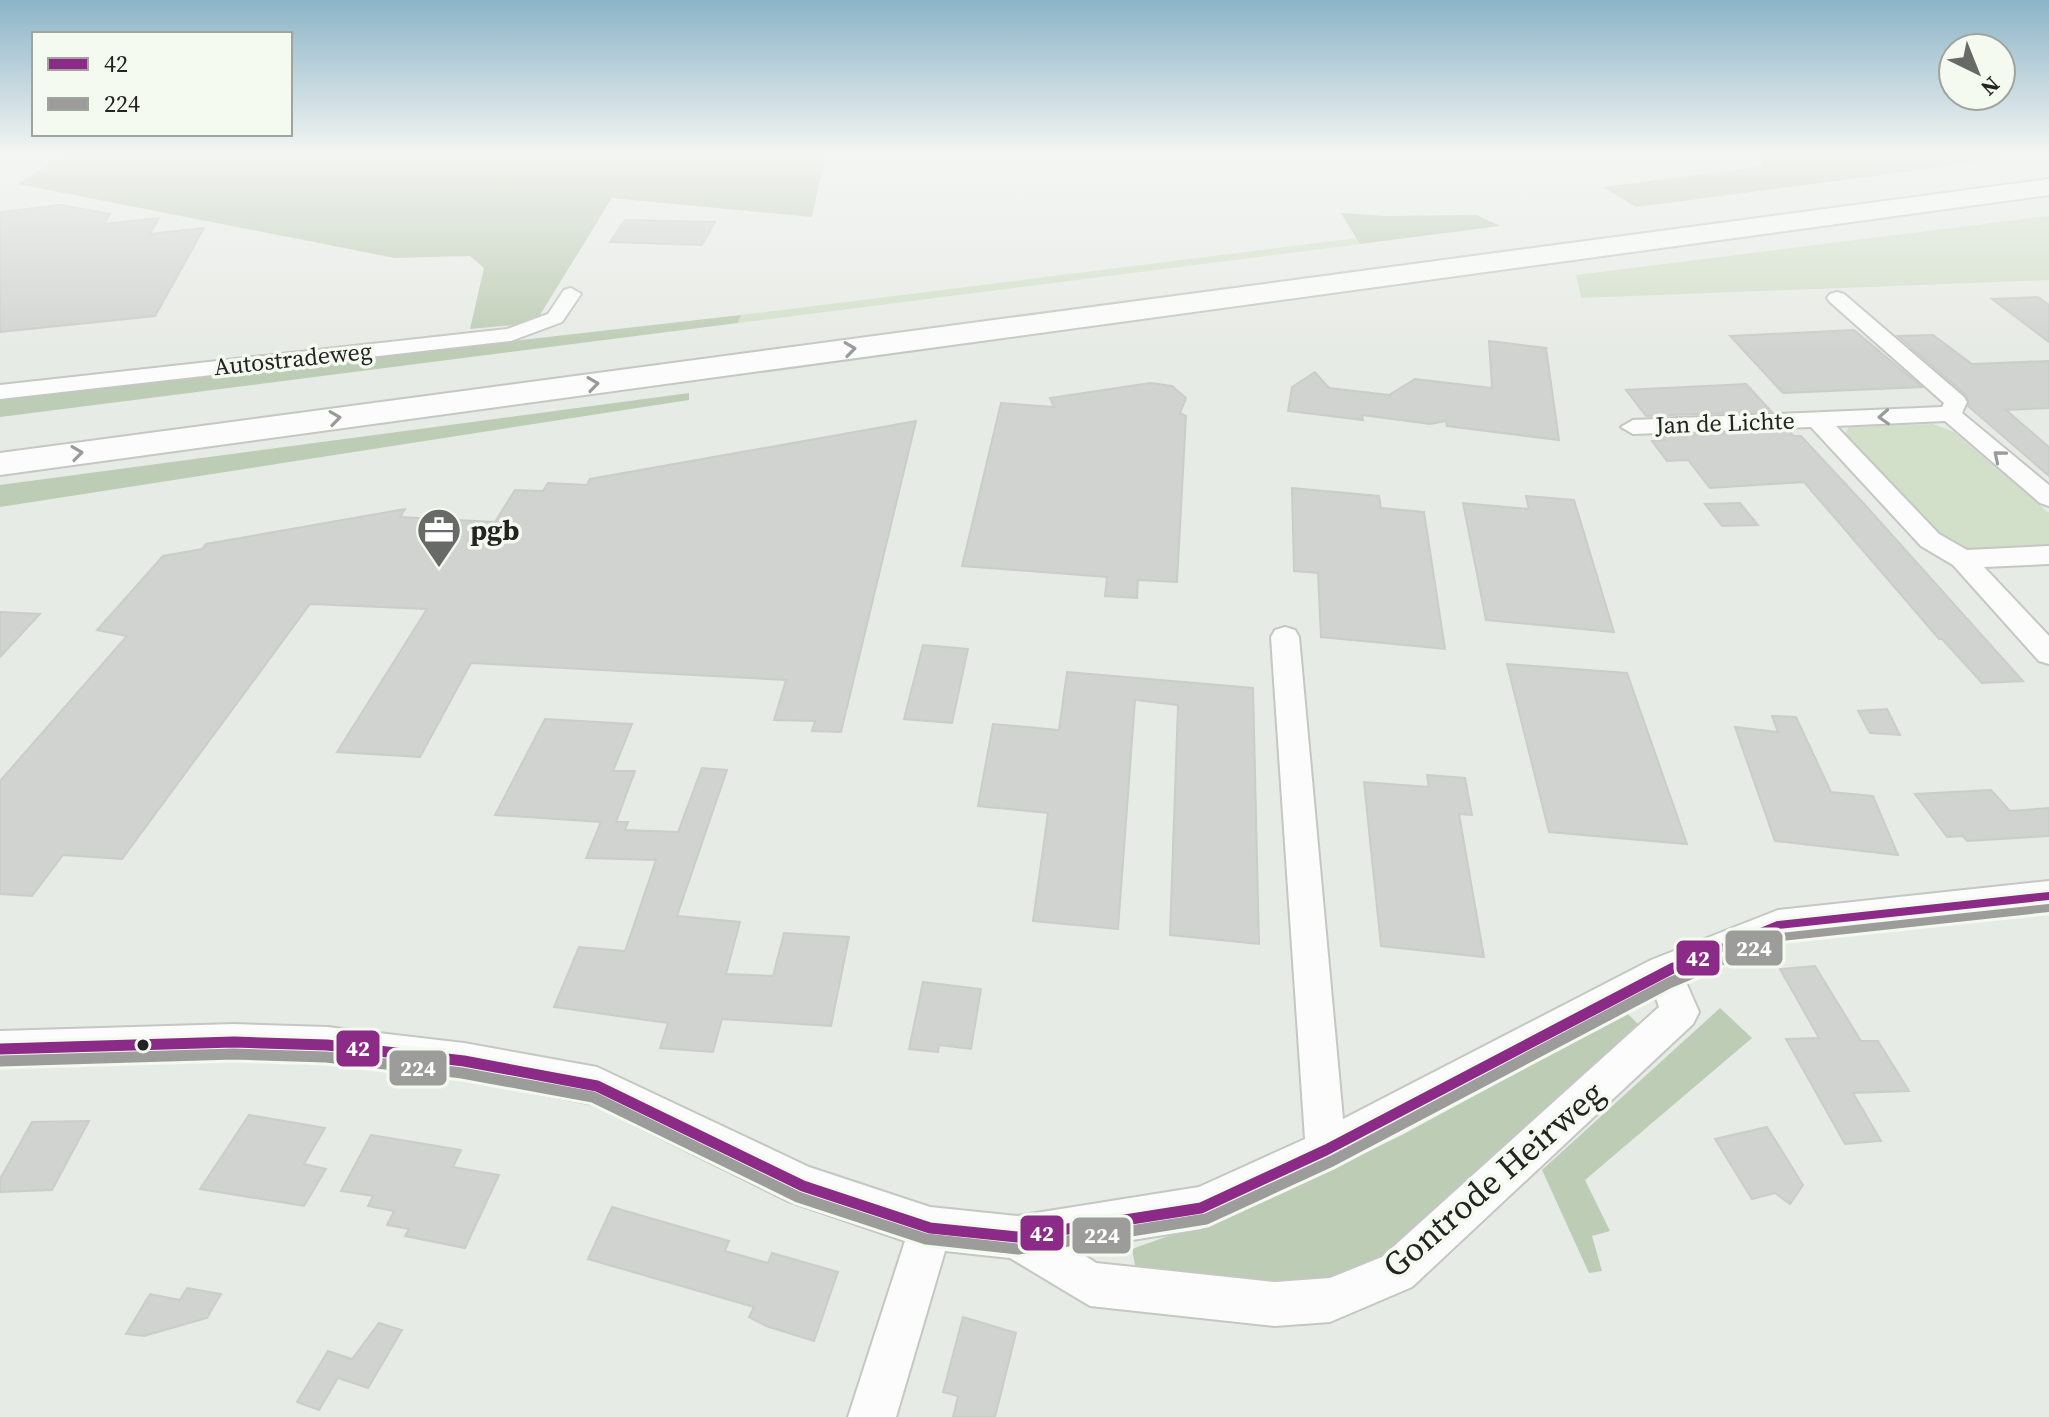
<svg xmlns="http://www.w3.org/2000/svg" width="2049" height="1417" viewBox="0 0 2049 1417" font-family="'Source Serif 4',serif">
  <rect width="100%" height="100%" fill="#e7ebe5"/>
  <g fill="#d2dfc9">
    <path d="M2049,216V280L1581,298L1576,275Z"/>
    <path d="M1357,238L1360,244L738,323L741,315Z"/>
    <path d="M1933,424L1954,432L2049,513V546L1965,551L1946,544L1844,435L1849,427Z"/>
  </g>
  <g fill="#bdccb4">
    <path d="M67,153H826L812,217L612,198L535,323L470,329L484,268L470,256L395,258L18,184Z"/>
    <path d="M1757,153H2049L1636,207L1603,187L1764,166Z"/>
    <path d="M1341,213L1386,216L1477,215L1500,226L1360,244Z"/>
    <path d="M741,315L738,323L0,417V399Z"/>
    <path d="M689,393V400L0,507V485Z"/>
    <path d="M1720,1008L1752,1038L1585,1180L1610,1231L1592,1236L1602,1271L1589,1273L1542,1170Z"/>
    <path d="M1627,1013L1640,1026L1382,1258L1323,1280L1248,1294L1136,1270L1132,1249L1263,1202L1402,1135Z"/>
  </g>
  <g fill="#d0d3cf" stroke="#cacec9" stroke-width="2">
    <path d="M61,205L110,214L104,224L159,218L150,234L204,228L155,316L0,332V212Z"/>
    <path d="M625,220L715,222L702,245L610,242Z"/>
    <path d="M2038,297L2049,305V342L1992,299Z"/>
    <path d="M1854,330L1922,387L1783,393L1730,336Z"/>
    <path d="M1933,335L1972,364L2049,361V408L2006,410L2049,447V476L1968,406L1966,395L1898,336Z"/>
    <path d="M1489,341L1546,348L1559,440L1447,426L1446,421L1430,424L1362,415L1363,420L1288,411L1292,387L1315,372L1329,388L1389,395L1415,379L1492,388Z"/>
    <path d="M1150,383L1172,386L1186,398L1180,413L1186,416L1177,582L1138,580L1137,598L1105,596L1107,577L962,566L1001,403L1054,407L1050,398Z"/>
    <path d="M1746,384L1771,411L1646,416L1626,390Z"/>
    <path d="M916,421L841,732L812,731L815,721L774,720L786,680L471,663L420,757L337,752L427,609L310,604L122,859L63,855L32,896L0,894V781L127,636L97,630L163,556L202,549L206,544L405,509L400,517L495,522L515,490L543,491L548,483L587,485L590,479Z"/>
    <path d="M1789,431L1794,436H1801L1866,506L2023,681L1982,683L1942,639H1939L1804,482L1710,488L1688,460L1667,461L1652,441L1665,440L1661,436Z"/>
    <path d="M1292,488L1379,496L1381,508L1424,512L1445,649L1321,637L1318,573L1294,571Z"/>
    <path d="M1526,496L1574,500L1614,632L1486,620L1463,503L1529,509Z"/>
    <path d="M1740,503L1758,525L1722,526L1705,504Z"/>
    <path d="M0,612L40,614L0,657Z"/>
    <path d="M923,645L968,649L952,723L904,719Z"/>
    <path d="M1507,664L1627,673L1687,844L1549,832Z"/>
    <path d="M1067,672L1253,688L1259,944L1170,935L1178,705L1135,700L1118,929L1033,921L1048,813L978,806L993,724L1059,730Z"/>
    <path d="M1887,709L1900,735L1870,733L1858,711Z"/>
    <path d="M1772,716L1796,717L1831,792L1873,796L1898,855L1775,841L1735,727L1778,732Z"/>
    <path d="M545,719L632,724L613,771H635L616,822H628L625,830L678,832L702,768L727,770L677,916L740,922L726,974L773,976L784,933L849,937L831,1026L722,1019L713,1052L686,1050L660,1048L668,1023L554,1007L579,947L625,951L656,860L586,858L601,822L495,815Z"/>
    <path d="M1427,775L1465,778L1472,815L1459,814L1484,957L1381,946L1364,782L1429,787Z"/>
    <path d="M1991,790L2010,811L2049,808V836L1967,841L1963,836L1947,837L1915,794Z"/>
    <path d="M1815,966L1861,1041H1878L1909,1091L1853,1093L1881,1141L1845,1144L1786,1039L1819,1038L1780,969Z"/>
    <path d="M923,982L981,989L971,1049L939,1045L938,1052L909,1049Z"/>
    <path d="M249,1115L325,1128L304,1164L326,1169L304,1206L200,1189Z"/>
    <path d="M89,1121L52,1190L0,1192V1179L32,1122Z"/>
    <path d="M1767,1127L1803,1185L1790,1204L1775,1193L1752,1199L1715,1139Z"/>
    <path d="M371,1135L461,1150L453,1167L499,1175L465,1248L405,1236L409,1229L387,1225L394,1211L368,1206L373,1196L341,1191Z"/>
    <path d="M612,1207L729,1241L725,1251L768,1263L772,1253L838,1272L814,1341L766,1326L749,1317L754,1307L588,1259Z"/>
    <path d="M187,1288L221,1294L207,1318L144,1336L126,1334L150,1294L180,1300Z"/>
    <path d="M963,1317L1016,1333L995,1417H953L958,1396L943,1392Z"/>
    <path d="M379,1323L402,1330L368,1388L338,1378L319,1410L297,1402L328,1351L352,1359Z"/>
  </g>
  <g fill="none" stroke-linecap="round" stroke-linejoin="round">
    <g stroke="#c4c7c2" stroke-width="4">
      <g id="minor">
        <path d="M571,288L581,294L562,322L511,341L0,399V385L507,329L548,314L564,290Z"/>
        <path d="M1837,292L1844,294L1964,397L1967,402L1962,413L2049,485V506L2040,503L1945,421L1836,426L1939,534L1967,550L2049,546V564L1984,567L2049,636V664L2039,661L1953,565L1921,546L1811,427L1633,434L1621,427L1633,420L1942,407L1944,403L1830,302L1827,298L1830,294Z"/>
        <path d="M1285,627L1295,630L1299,637L1343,1119L1651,960L1778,910L2049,881V911L1780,940L1685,980L1699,1012L1693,1024L1412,1287L1330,1322L1275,1326L1090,1306L1010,1258L945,1251L896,1417H848L905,1241L788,1201L593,1104L464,1079L327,1063L234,1060L0,1067V1031L234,1024L327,1027L464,1043L597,1067L809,1167L930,1207L1017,1216L1199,1187L1305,1139L1271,637L1275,630ZM1655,995L1659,1007L1382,1257L1330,1278L1275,1282L1096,1263L1075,1249L1201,1229L1216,1223L1340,1164Z"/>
      </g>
    </g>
    <g stroke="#c4c7c2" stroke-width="4">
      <path id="highway" d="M2049,179V195L0,475V453Z"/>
    </g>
    <use href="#minor" fill="#fbfcfb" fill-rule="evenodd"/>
    <use href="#highway" fill="#fbfcfb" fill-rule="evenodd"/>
    <g stroke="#f4faf0" stroke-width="14">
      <path id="bus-1-far1" d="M1668,970L1778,925L2049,896"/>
    </g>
    <g stroke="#f4faf0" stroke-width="17">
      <path id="bus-1" d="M0,1049L234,1042L327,1045L464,1061L597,1086L803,1186L930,1228L1017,1237L1201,1208L1326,1150L1673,968"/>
    </g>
    <g stroke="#f4faf0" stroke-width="14">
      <path id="bus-2-far1" d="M1700,970L1781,937L2049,908"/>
    </g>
    <g stroke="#f4faf0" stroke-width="17">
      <path id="bus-2" d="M0,1061L234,1054L326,1057L462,1073L593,1097L798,1197L926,1239L1018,1249L1206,1219L1332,1161L1669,983L1705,968"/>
    </g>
    <use href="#bus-1-far1" stroke="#8c2b87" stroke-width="8"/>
    <use href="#bus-1" stroke="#8c2b87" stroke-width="11"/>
    <use href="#bus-2-far1" stroke="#9c9c9b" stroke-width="8"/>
    <use href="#bus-2" stroke="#9c9c9b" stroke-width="11"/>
  </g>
  <defs><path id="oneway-chevron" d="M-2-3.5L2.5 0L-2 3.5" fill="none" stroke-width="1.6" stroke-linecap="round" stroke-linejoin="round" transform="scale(2)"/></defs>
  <g stroke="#999b99">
    <use href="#oneway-chevron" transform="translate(850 349) rotate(-8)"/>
    <use href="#oneway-chevron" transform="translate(593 384) rotate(-8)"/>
    <use href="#oneway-chevron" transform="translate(1884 417) rotate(177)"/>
    <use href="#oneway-chevron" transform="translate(335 418) rotate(-8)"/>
    <use href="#oneway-chevron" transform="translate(77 453) rotate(-8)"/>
    <use href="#oneway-chevron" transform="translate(1999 456) rotate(-140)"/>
  </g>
  <linearGradient id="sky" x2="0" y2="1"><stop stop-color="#8cb4c8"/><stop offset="0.44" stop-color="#f4f6f3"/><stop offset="1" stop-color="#f4f6f3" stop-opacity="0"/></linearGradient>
  <rect width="2049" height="351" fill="url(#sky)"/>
  <defs>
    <g id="office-pin" transform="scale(2.3)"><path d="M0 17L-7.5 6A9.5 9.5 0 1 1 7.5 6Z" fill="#676a66" stroke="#f4faf0"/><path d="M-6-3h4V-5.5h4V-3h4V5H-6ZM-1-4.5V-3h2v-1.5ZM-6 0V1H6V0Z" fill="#fff"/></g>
  </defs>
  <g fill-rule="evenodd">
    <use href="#office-pin" x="439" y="530"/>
  </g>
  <circle fill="#222421" stroke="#f4faf0" stroke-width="3" cx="143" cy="1045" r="7"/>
  <g text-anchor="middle" stroke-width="7" stroke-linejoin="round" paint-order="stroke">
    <g font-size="24" fill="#222421" stroke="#f4faf0">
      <text transform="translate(293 359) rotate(-6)" y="8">Autostradeweg</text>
      <text transform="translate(1725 423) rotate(-2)" y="8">Jan de Lichte</text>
    </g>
    <g font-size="28" font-weight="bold" fill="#222421" stroke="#f4faf0" text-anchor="start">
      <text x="470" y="540">pgb</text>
    </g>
    <g font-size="34" fill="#222421" stroke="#f4faf0">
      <text transform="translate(1493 1179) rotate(-41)" y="12">Gontrode Heirweg</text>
    </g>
  </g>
  <g stroke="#f4faf0" stroke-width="3">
    <rect x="1724" y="929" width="60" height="38" rx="8" fill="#9c9c9b"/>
    <rect x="1675" y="939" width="46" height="38" rx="8" fill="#8c2b87"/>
    <rect x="335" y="1029" width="46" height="39" rx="8" fill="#8c2b87"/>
    <rect x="388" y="1049" width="60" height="38" rx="8" fill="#9c9c9b"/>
    <rect x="1019" y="1214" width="46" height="38" rx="8" fill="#8c2b87"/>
    <rect x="1071" y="1216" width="61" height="39" rx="8" fill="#9c9c9b"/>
  </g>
  <g font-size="22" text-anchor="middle" font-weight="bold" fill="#fff">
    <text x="1754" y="956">224</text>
    <text x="1698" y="966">42</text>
    <text x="358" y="1056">42</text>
    <text x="418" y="1076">224</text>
    <text x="1042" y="1241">42</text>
    <text x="1102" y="1243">224</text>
  </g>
  <rect x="32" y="32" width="260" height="104" fill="#f4faf0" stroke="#a0a49d" stroke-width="2"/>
  <rect x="48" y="58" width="40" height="12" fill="#8c2b87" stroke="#a0a49d" stroke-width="2"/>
  <text x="104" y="72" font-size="24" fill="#222421">42</text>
  <rect x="48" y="98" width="40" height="12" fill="#9c9c9b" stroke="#a0a49d" stroke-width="2"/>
  <text x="104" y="112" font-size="24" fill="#222421">224</text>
  <g transform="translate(1977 72) rotate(137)"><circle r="38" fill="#f4faf0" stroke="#a0a49d" stroke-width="2"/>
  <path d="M0-6L14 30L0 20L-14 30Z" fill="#676a66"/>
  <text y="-12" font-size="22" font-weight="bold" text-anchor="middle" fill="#222421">N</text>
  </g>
</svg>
